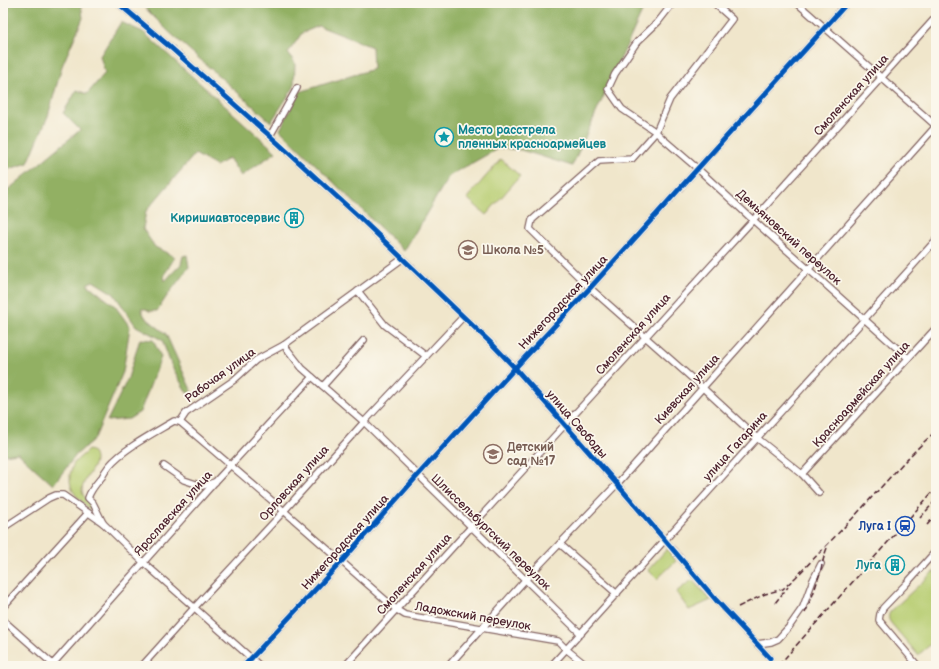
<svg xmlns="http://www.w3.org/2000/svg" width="939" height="669" viewBox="0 0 939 669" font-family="'Balsamiq Sans',sans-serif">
  <rect width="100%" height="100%" fill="#fbf7ec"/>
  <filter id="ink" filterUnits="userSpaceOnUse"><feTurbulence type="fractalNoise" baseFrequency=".025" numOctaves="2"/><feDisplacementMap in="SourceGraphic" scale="8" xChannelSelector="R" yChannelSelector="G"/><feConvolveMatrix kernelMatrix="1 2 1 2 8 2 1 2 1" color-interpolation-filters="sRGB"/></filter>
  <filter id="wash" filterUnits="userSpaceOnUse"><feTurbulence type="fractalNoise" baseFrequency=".012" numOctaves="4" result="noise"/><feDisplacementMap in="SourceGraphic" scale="16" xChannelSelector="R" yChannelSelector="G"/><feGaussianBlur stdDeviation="0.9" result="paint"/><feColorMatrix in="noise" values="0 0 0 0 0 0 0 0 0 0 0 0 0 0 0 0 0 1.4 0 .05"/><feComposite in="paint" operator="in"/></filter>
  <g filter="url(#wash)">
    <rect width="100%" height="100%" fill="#f0e6cb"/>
    <g fill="#b8cd72" stroke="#81764e">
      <path d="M501,159L520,176L486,215L467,198Z"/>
      <path d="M88,450L92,451C94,454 95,457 95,460C95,469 83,479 82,490C82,498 91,502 93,509L90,510C79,497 69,494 70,475C71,471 72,467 74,463C78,458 84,455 88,450Z"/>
      <path d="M667,549L676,561L657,579L648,570Z"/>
      <path d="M933,572H936V640L918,655L891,623C888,619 888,616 890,612Z"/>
      <path d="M692,580L711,600L689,610L676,592Z"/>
    </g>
    <g fill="#92b064" stroke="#6e6848">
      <path d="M3,3H81L83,18L62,66L48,116L28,163L3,171V155L7,149L3,144Z"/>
      <path d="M140,3H646L572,166L521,150L499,148L449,176L404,251L280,130L299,92L373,69L372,47L319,26L302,33L288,53L295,63L294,87L271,122L168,31Z"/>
      <path d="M121,22L143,32L276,152L241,176L229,158L216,166L195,154L146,211L143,229L155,247L175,257L164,275L165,281L181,264L183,256L187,255L189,267L167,296L157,311H149L146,309H141L145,317L166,334L192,392L187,393L172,367L162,340L136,326L114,294L93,281L87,284L115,306L130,327L123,372L95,438L76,455L53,485L18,453L3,455V194L80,130L63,113L77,90L87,94L105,73L100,56Z"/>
      <path d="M140,339L153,340L161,357L140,412L129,419L107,421L128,378Z"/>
    </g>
  </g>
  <g filter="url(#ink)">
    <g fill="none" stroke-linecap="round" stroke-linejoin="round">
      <g stroke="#846563" stroke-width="8">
        <g id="minor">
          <path d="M118,3L169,46L270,136L357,215L493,345L515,368L617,484L716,600L757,644L770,658"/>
          <path d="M673,3L658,22L637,42L615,74L608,89L622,109L656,132L662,138L698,169L753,220L908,358"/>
          <path d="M714,3L732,19L670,99L656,132L632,159L599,161L532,220L530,229L590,288L703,388L757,438L802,474L819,493"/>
          <path d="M797,3L936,126"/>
          <path d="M270,136L297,88"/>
          <path d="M358,291L385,325L426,356"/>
          <path d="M284,345L302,368L364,422L581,634"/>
          <path d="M323,386L364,340"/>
          <path d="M180,422L284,511L397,610L405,615L558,641L566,649L587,666"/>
          <path d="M164,466L184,480L202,486L215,482"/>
          <path d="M802,474L936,328"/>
          <path d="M103,523L93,503L88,498C91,489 96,484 102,477C104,473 106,470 109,466C123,449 154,433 174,421L180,422L186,413L234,380L256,360L284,345L402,259"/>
          <path d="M3,528L49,498L56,495H63L103,523L143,562L260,666"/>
          <path d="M560,544L617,594"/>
          <path d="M3,607L88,513"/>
          <path d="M3,620L55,666"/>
          <path d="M757,644L771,642L778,639L789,627L803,607L813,580L821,564"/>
          <path d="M451,663L525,580L617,484L936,126"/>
          <path d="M51,666L215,482L312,377"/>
          <path d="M142,666L194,608L284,511L364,422L463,317"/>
          <path d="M244,666L341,562L418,475L515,368L590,288L847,3"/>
          <path d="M345,666L471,527L753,220L936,17"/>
          <path d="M551,666L936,240"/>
          <path d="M918,666L879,620L880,614L883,608L906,584L936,551"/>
        </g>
      </g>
      <use href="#minor" stroke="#fff" stroke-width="5.5"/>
      <g stroke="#4a1f2b" stroke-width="1.5" stroke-dasharray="6 3" stroke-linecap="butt">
        <path d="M920,518L936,500"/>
        <path d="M927,525L936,515"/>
        <path d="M775,603L788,587"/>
        <path d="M738,607L765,594L783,589L796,577L852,519L904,462L925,441L936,431"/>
        <path d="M805,613C811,601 815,589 819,576C822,567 823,558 827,548"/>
        <path d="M778,666L936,488"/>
      </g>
      <g stroke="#fbf7ec" stroke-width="8">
        <g id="cycleway">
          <path d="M118,3L169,46L270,136L357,215L493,345L515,368L617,484L716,600L757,644L770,658"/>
          <path d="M244,666L341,562L418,475L515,368L590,288L847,3"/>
        </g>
      </g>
      <use href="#cycleway" stroke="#0057b8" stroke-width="5"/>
    </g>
  </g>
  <defs>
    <g id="sight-ring" transform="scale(1)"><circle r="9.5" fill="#fbf7ec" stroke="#0f9aa8" stroke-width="1.5"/><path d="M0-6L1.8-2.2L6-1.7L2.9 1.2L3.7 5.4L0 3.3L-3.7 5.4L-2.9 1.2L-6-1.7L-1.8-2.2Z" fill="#0f9aa8"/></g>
    <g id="building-ring" transform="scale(1)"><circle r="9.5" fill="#fbf7ec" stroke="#0f9aa8" stroke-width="1.5"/><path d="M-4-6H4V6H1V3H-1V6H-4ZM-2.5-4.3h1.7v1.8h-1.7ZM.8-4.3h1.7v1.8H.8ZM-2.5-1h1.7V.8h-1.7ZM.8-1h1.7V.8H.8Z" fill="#0f9aa8"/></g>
    <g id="school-ring" transform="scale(1)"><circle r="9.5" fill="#fbf7ec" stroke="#8d6e63" stroke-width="1.5"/><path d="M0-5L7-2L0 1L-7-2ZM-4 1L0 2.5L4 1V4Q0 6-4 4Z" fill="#8d6e63"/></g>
    <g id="station-ring" transform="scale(1)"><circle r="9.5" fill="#fbf7ec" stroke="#1a4fb4" stroke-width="1.5"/><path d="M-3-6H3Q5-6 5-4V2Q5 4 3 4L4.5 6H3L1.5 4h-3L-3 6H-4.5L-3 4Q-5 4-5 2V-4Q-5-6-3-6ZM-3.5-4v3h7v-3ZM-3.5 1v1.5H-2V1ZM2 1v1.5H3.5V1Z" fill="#1a4fb4"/></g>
  </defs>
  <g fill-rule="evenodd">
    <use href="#sight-ring" x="444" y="137"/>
    <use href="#building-ring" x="294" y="218"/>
    <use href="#school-ring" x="468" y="250"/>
    <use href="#school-ring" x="493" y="454"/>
    <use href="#station-ring" x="905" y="526"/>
    <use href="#building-ring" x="895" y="565"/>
  </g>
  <g text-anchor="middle" stroke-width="3.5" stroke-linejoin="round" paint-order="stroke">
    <g font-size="12" fill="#4a1f2b" stroke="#fbf7ec">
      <text transform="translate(851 95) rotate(-48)" y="4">Смоленская улица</text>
      <text transform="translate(789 237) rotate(42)" y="4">Демьяновский переулок</text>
      <text transform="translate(563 302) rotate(-47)" y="4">Нижегородская улица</text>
      <text transform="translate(633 334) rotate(-48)" y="4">Смоленская улица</text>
      <text transform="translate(220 375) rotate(-36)" y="4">Рабочая улица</text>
      <text transform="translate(687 389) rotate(-48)" y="4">Киевская улица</text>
      <text transform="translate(861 394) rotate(-48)" y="4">Красноармейская улица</text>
      <text transform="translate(577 424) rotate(49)" y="4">улица Свободы</text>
      <text transform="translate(735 446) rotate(-48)" y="4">улица Гагарина</text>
      <text transform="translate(294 483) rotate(-48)" y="4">Орловская улица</text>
      <text transform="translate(173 513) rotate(-48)" y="4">Ярославская улица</text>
      <text transform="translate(491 532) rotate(44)" y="4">Шлиссельбургский переулок</text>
      <text transform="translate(345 542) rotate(-48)" y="4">Нижегородская улица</text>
      <text transform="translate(414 574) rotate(-48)" y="4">Смоленская улица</text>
      <text transform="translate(473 616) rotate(10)" y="4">Ладожский переулок</text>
    </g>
    <g font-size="12" font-weight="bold" fill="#0d838f" stroke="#fbf7ec" text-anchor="end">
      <text x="458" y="134" text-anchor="start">Место расстрела<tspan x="458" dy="14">пленных красноармейцев</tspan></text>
      <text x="280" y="222">Киришиавтосервис</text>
      <text x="881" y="569">Луга</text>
    </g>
    <g font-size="12" font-weight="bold" fill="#785e54" stroke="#fbf7ec" text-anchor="start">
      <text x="482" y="254">Школа №5</text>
      <text x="507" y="451">Детский<tspan x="507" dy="14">сад №17</tspan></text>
    </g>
    <g font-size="12" font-weight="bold" fill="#164399" stroke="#fbf7ec" text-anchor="end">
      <text x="891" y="530">Луга I</text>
    </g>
  </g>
  <rect width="939" height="669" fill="none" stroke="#fbf7ec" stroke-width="16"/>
</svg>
